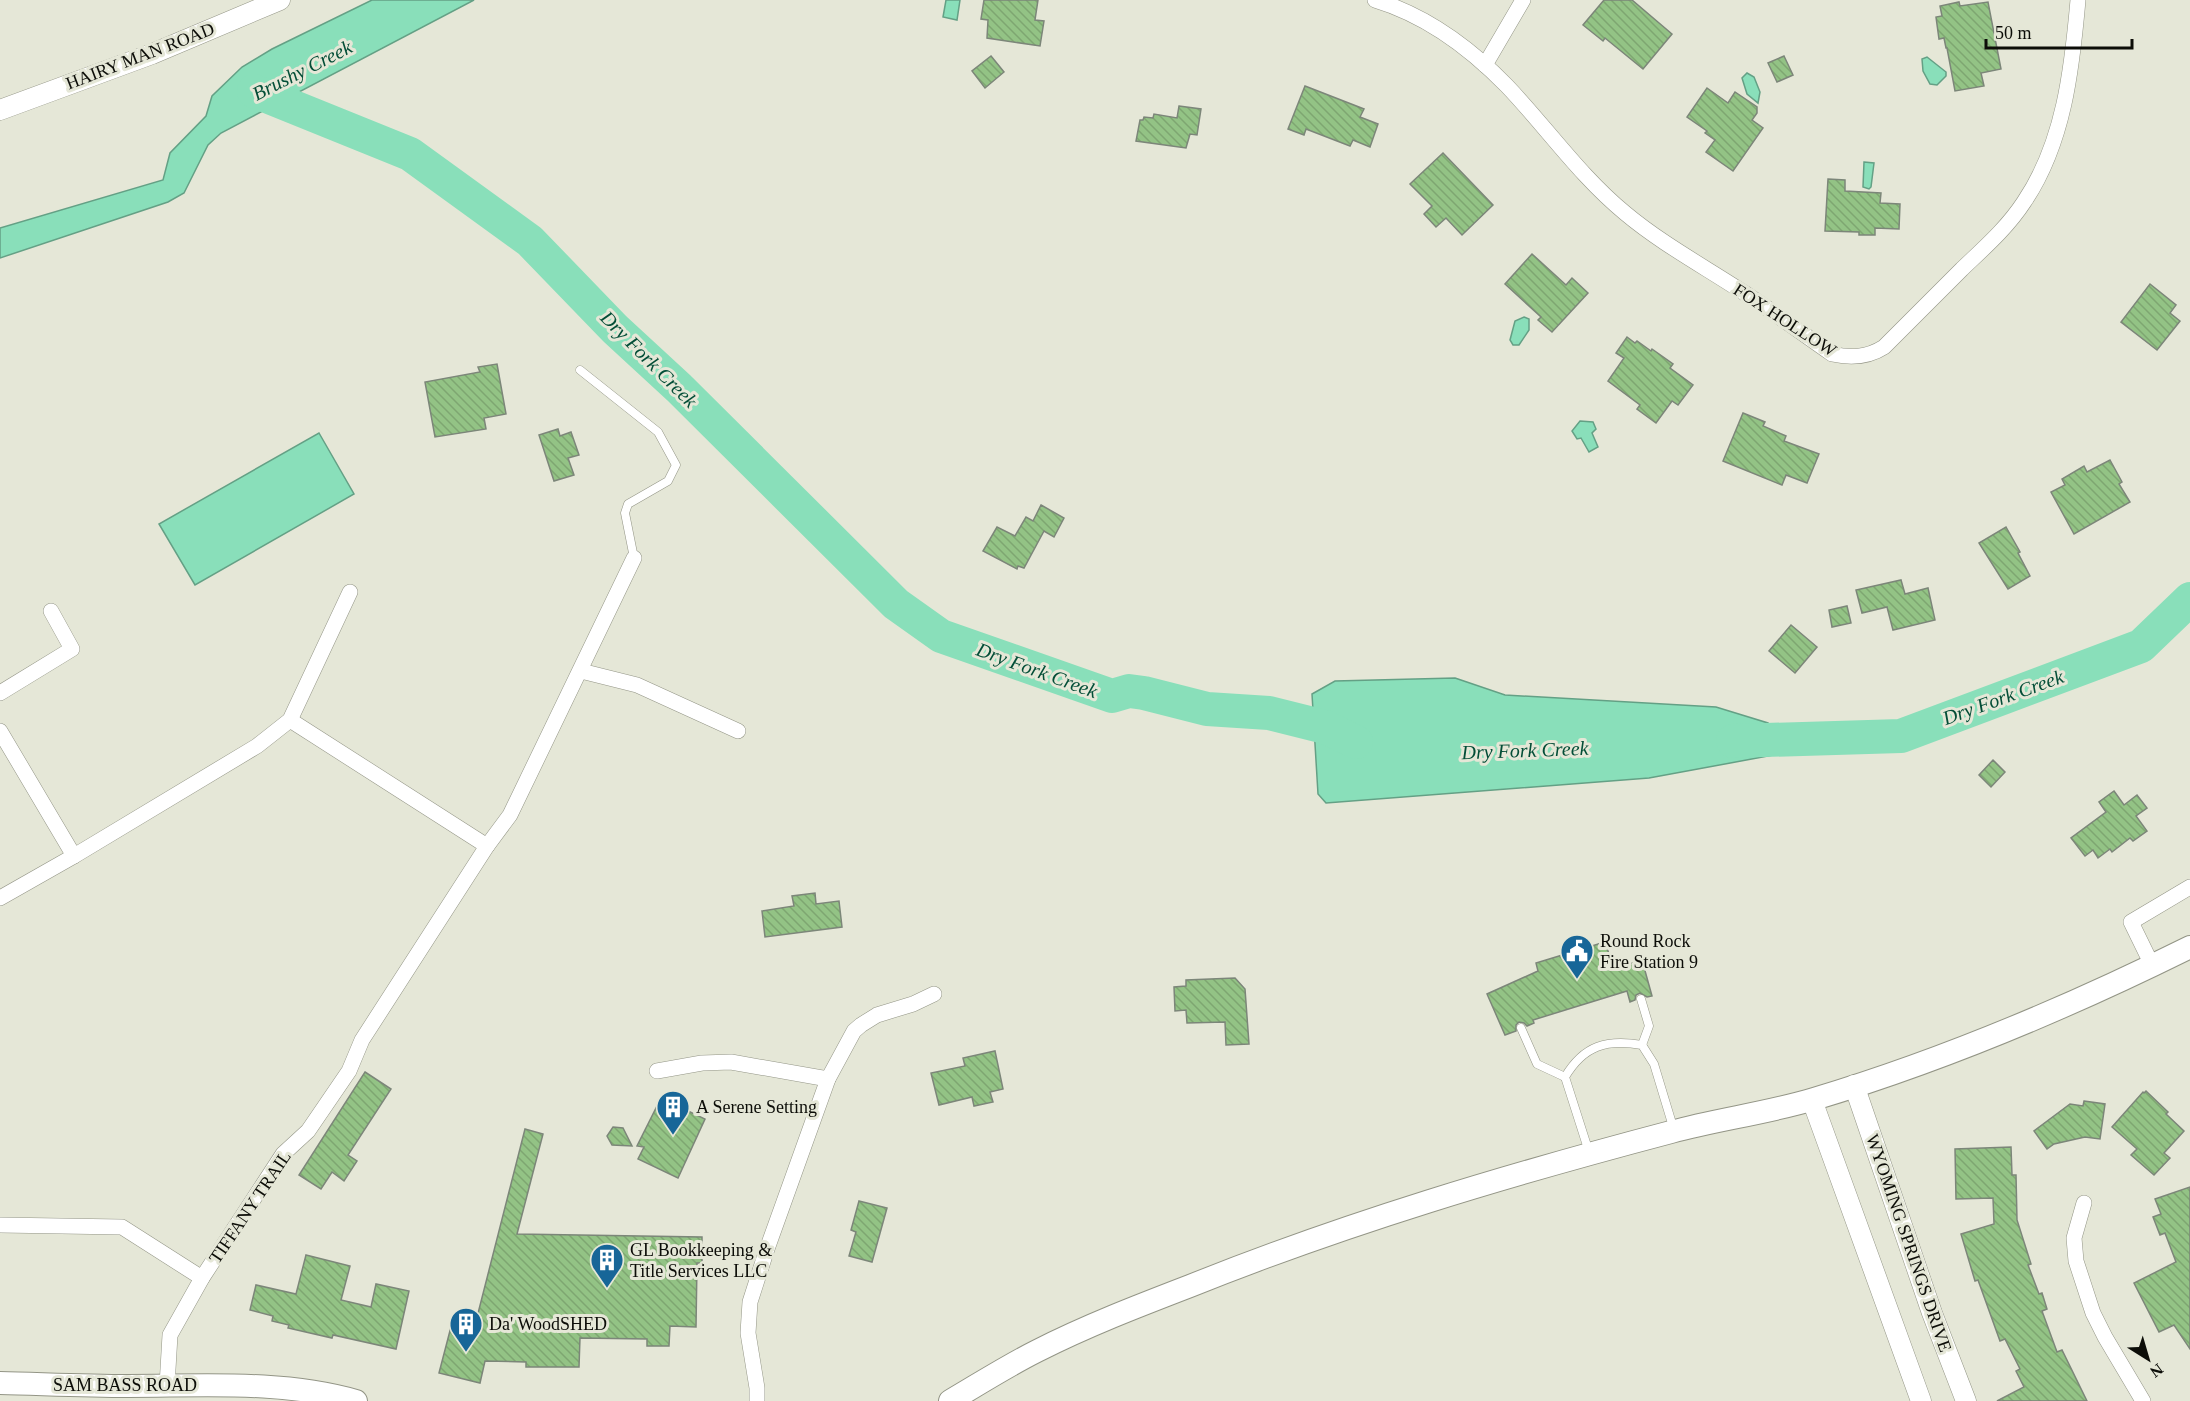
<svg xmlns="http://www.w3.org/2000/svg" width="2190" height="1401" viewBox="0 0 2190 1401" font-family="'Times New Roman',serif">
  <defs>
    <pattern id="building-back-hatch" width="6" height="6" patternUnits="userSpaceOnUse" patternTransform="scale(1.5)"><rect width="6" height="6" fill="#93c385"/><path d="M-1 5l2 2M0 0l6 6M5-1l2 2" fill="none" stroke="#7ea671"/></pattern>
  </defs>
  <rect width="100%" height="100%" fill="#e5e7d7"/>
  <g fill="#89dfba" stroke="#64a085" stroke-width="1.5">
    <path d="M372,0H474L221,133L208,145L184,193L168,202L0,258V228L163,180L170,153L206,116L212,96L242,67L272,49Z"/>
    <path d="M946,0H960L957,20L943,17Z"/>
    <path d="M1927,57L1946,72V76L1937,85L1930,84L1923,71L1922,59Z"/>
    <path d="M1747,73L1754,77L1760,92L1758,103L1747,94L1742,78Z"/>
    <path d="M1864,162L1874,163L1871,187L1869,189L1863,187Z"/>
    <path d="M1524,317L1529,319V330L1519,345H1513L1510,340L1515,321Z"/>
    <path d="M1580,421L1593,422L1596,429L1592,433L1598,447L1589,452L1581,438L1577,439L1572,431Z"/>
    <path d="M319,433L354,494L195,585L159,524Z"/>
    <path d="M1455,678L1505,695L1716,707L1768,723L1790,752L1649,778L1326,803L1318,794L1312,694L1335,681Z"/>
  </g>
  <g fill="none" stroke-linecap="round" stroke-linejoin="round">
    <g stroke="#89dfba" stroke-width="34">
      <path d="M254,91L410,154L530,241L615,329L679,388L896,604L941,636L1112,696L1129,691L1144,693L1207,709L1269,713L1325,727L1356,742"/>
      <path d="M1733,741L1901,736L2141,646L2190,599"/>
    </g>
  </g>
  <g fill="url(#building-back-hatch)" stroke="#7c8679" stroke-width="1.5">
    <path d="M984,0H1038L1035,20L1044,21L1040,46L987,38L988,20L981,19Z"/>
    <path d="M1604,0H1632L1672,34L1643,69L1605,38L1603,41L1583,25Z"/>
    <path d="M1959,2L1960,6L1988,2L2001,69L1981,73L1984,86L1955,91L1947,48H1946L1944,38L1939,39L1936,17L1942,16L1940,6Z"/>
    <path d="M991,56L1004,72L985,88L972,71Z"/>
    <path d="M1784,56L1793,75L1777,82L1768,63Z"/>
    <path d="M1305,86L1364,109L1360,117L1378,124L1370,147L1353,140L1350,146L1306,129L1304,135L1288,129Z"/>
    <path d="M1707,88L1728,103L1735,92L1757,107V113L1752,120L1763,128L1733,171L1706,152L1715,140L1705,133L1707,131L1687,117Z"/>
    <path d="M1179,106L1201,109L1197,135L1190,134L1186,148L1136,141L1140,120H1143L1144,117L1153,118L1154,114L1177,118Z"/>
    <path d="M1443,153L1493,205L1462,235L1446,218L1436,227L1424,214L1432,206L1410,184Z"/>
    <path d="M1828,179L1845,180V191L1881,193L1880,203L1900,204L1899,229L1875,228V235H1859V232L1825,231Z"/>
    <path d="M1532,254L1566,285L1572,278L1588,293L1552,332L1538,320L1541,317L1505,284Z"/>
    <path d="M2150,284L2176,305L2170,313L2180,321L2157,350L2121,322Z"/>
    <path d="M1627,337L1635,343L1637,341L1651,351L1652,349L1673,364L1670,368L1693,385L1678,405L1672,401L1656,423L1637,409L1640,405L1608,381L1624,358L1616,353Z"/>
    <path d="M497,364L506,414L484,418L486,429L435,437L425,382L480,372L478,367Z"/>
    <path d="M1743,413L1765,422L1763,426L1786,436L1784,441L1819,454L1807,483L1786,475L1782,485L1723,461Z"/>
    <path d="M558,429L560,436L571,432L579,455L568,458L574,475L554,481L539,435Z"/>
    <path d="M2110,460L2122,482L2119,484L2130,502L2074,534L2051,492L2065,485L2062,479L2084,466L2087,472Z"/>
    <path d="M1041,505L1064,518L1054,537L1044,531L1024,568L1018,566L1017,569L983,551L997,527L1015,536L1026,517L1033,521Z"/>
    <path d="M2006,527L2020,552L2018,553L2030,576L2008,589L1979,543Z"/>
    <path d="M1901,580L1905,594L1928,588L1935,620L1893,630L1887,607L1862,613L1856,590Z"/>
    <path d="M1847,606L1851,623L1832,627L1829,610Z"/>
    <path d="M1791,625L1817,647L1795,673L1769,651Z"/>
    <path d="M1993,760L2005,772L1991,787L1979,775Z"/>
    <path d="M2114,791L2124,805L2137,795L2147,808L2136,816L2147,831L2133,841L2130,838L2112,852L2110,849L2098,858L2093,850L2085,856L2071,838L2106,812L2099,802Z"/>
    <path d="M815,893L816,904L839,901L842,927L765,937L762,911L794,906L792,896Z"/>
    <path d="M1605,942L1614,969L1642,960L1652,996L1647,997L1640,993L1636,995L1635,1000L1630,1002L1627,991L1533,1020L1534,1023L1527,1026L1524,1023L1519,1022L1516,1025V1031L1505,1035L1487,994L1538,971L1536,963Z"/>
    <path d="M1235,978L1245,989L1249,1044L1226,1045L1225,1022L1187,1023L1186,1010L1175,1011L1174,987L1186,986V980Z"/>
    <path d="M995,1051L1003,1089L990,1092L993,1102L974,1106L972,1097L939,1105L931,1073L965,1066L963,1058Z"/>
    <path d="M365,1072L391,1089L348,1155L357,1161L344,1181L332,1172L321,1189L299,1175Z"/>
    <path d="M2146,1091L2168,1112L2166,1114L2184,1131L2164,1153L2170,1158L2154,1175L2131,1155L2137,1149L2112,1127L2143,1092L2144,1093Z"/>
    <path d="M661,1098L705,1119L678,1178L638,1159L644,1147L637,1146Z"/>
    <path d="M2084,1101L2105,1104L2100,1139L2085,1137L2054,1144L2047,1149L2034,1131L2070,1104L2083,1106Z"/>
    <path d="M613,1127L623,1128L632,1146L612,1145L607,1136Z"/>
    <path d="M525,1129L543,1134L517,1234L702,1237V1263H697L696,1327L670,1326L669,1346H647V1339L580,1338L579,1367H526V1362L485,1361L480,1383L439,1373L452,1323L474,1329Z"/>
    <path d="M2011,1147L2012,1175H2016L2017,1220L2031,1264L2028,1265L2039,1294L2042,1293L2047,1309L2042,1311L2057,1352L2062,1350L2087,1401H1997L2024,1387L2016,1371L2020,1369L2005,1339L2000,1341L1978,1280L1975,1281L1961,1234L1994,1224L1993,1198L1956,1199L1955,1149Z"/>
    <path d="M2190,1187V1349L2174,1325L2159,1332L2134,1283L2176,1262L2165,1233L2160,1235L2153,1217L2161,1214L2155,1199Z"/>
    <path d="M859,1201L887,1208L872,1262L849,1256L856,1232L851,1230Z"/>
    <path d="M306,1255L350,1266L341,1300L371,1307L376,1284L409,1291L396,1349L333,1335L332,1338L288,1328L289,1325L272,1321L273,1316L250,1310L256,1285L296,1294Z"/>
  </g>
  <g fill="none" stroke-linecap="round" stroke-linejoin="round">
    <g stroke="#939586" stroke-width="9">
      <g id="service">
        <path d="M580,370L658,432L676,465L668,481L628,504L625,513L634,558"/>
        <path d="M1641,999L1649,1026L1642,1045"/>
        <path d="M1521,1028L1537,1064L1565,1077"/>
        <path d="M1589,1152L1565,1077C1584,1045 1607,1039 1642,1045L1654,1064L1674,1130"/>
      </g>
    </g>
    <g stroke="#939586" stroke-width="16">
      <g id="minor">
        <path d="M1375,0C1425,15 1471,49 1507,86C1547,128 1580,176 1625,213C1662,244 1705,267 1746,294C1775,313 1803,334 1832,354C1850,358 1867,358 1884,347C1910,321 1936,295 1962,269C1984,248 2007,228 2024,202C2064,143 2072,69 2078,0"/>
        <path d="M1485,65L1523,0"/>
        <path d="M581,671L637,685L738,731"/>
        <path d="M0,693L72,649L51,611"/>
        <path d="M290,720L487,846"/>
        <path d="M0,731L74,856"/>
        <path d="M0,898L74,856L257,746L290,720L350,592"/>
        <path d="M2152,965L2131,922L2190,887"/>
        <path d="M657,1071L702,1063L731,1062L828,1079"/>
        <path d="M2084,1203L2074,1238L2076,1261L2093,1313L2105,1337L2143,1401"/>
        <path d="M0,1225L122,1227L202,1278"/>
        <path d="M167,1386L170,1335L202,1278L283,1154L308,1131L349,1071L362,1040L487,846L510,815L634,558"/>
        <path d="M757,1401V1388L748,1333L750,1302L767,1249L828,1079L854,1031L861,1025L877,1015L913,1004L934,994"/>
      </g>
    </g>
    <g stroke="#939586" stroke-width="21">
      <g id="tertiary">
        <path d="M0,110L152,54L280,0"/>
        <path d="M1854,1085L1932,1313L1966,1401"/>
        <path d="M1812,1100L1921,1401"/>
      </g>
    </g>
    <g stroke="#939586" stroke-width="24">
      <g id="secondary">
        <path d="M0,1383C43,1384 85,1386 128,1386C204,1386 282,1380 356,1401"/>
        <path d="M950,1401C979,1384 1007,1366 1037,1351C1086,1326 1138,1306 1190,1286C1347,1223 1508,1175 1671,1132C1718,1119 1768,1113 1814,1099C1944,1060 2069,1007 2190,947"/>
      </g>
    </g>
    <use href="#service" stroke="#fff" stroke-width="8"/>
    <use href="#minor" stroke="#fff" stroke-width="15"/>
    <use href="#tertiary" stroke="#fff" stroke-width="20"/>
    <use href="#secondary" stroke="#fff" stroke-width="22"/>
  </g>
  <defs>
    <g id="civic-pin" transform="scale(1.725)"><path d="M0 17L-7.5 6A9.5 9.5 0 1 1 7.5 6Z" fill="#176698" stroke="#e5e7d7"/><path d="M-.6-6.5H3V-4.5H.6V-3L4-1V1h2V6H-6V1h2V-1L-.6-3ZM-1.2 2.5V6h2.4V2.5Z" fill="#fff"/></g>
    <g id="building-pin" transform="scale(1.725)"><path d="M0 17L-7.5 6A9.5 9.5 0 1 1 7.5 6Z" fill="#176698" stroke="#e5e7d7"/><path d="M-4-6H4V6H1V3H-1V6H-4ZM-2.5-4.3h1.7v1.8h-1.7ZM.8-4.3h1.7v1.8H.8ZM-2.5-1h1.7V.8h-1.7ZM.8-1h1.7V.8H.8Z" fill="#fff"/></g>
  </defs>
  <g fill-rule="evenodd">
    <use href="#civic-pin" x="1577" y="951"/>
    <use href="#building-pin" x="673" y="1107"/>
    <use href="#building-pin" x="607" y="1260"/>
    <use href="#building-pin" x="466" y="1324"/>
  </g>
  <g text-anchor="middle" stroke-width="6" stroke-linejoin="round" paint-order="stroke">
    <g font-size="18" fill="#0c0d08" stroke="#e5e7d7">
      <text transform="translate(140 56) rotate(-21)" y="6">HAIRY MAN ROAD</text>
      <text transform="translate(1785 320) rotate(33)" y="6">FOX HOLLOW</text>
      <text transform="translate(250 1207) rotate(-56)" y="6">TIFFANY TRAIL</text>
      <text transform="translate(1909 1243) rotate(71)" y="6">WYOMING SPRINGS DRIVE</text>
      <text x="125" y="1391">SAM BASS ROAD</text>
    </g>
    <g font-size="18" fill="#0c0d08" stroke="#e5e7d7" text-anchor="start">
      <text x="1600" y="947">Round Rock<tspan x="1600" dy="21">Fire Station 9</tspan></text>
      <text x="696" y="1113">A Serene Setting</text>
      <text x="630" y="1256">GL Bookkeeping &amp;<tspan x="630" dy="21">Title Services LLC</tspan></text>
      <text x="489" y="1330">Da' WoodSHED</text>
    </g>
    <g font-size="20" font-style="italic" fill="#034e37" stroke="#e5e7d7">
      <text transform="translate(302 70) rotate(-27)" y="7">Brushy Creek</text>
      <text transform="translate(649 359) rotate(45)" y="7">Dry Fork Creek</text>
      <text transform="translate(1037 670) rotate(20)" y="7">Dry Fork Creek</text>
      <text transform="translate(2003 697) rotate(-20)" y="7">Dry Fork Creek</text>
      <text transform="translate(1525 750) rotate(-2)" y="7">Dry Fork Creek</text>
    </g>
  </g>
  <g transform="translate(2148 1359) rotate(143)" stroke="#e5e7d7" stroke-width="4.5" paint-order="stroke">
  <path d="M0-4.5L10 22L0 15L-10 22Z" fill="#0c0d08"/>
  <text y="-9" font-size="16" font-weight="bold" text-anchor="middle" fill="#0c0d08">N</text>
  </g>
  <path d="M1986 39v9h146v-9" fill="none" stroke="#0c0d08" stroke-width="3"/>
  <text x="1995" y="39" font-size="18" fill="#0c0d08" stroke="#e5e7d7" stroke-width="4.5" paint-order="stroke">50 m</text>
</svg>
